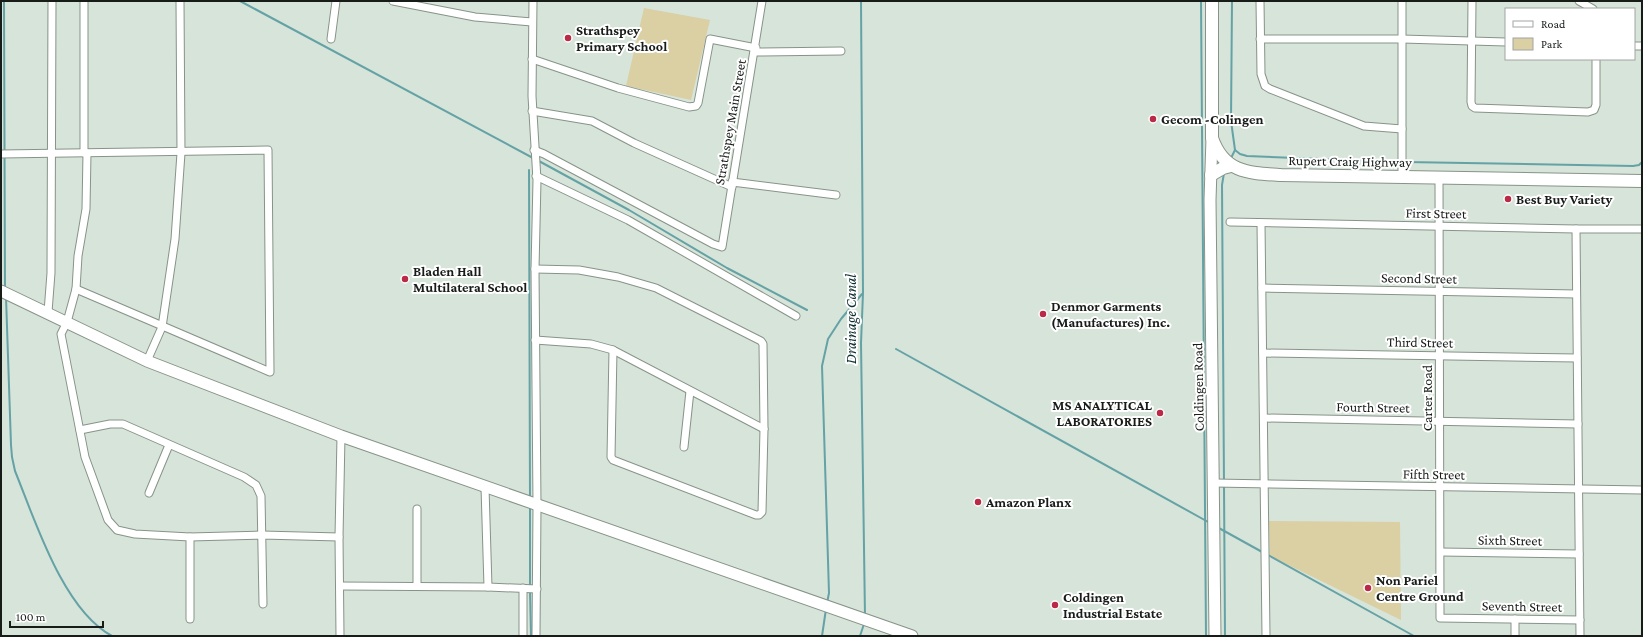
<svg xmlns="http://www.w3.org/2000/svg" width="1643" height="637" viewBox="0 0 1643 637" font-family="'Crimson Pro',serif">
  <rect width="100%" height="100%" fill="#d7e4d9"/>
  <g fill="#dbcfa4">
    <path d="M644,8L710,20L691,100L626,86Z"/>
    <path d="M1269,521L1400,522L1401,620L1270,556Z"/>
  </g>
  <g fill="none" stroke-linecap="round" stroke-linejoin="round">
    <g stroke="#64a2a6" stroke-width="2">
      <path d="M4,1L5,289"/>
      <path d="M240,1L533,158"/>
      <path d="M861,1L863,293L861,343L865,616"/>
      <path d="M1201,1L1206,636"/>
      <path d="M1232,1L1231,121L1235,150L1240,154L1247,156L1400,162"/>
      <path d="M1231,158L1235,150"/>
      <path d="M537,160L629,210L727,268L807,310"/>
      <path d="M1405,162L1633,166L1639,165L1642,162"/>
      <path d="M529,170L530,498"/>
      <path d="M1224,173L1222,185L1225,636"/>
      <path d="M6,297L11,445L12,457L15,471C35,520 63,610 112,636"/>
      <path d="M896,349L1210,523"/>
      <path d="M530,507V586"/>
      <path d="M1217,527L1264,553"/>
      <path d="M1268,555L1414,636"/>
      <path d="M530,591L531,636"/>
      <path d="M827,603L829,593L822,366L828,339L841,319L862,294"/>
      <path d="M822,636L826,609"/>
      <path d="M860,636L864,624"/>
    </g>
    <g stroke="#879388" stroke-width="9">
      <g id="street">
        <path d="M84,1V153"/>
        <path d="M393,1L475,17L532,22"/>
        <path d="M533,1L532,96L537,180L535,269L537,506L536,636"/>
        <path d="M1260,1L1261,74L1265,86L1270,89L1364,126L1402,129"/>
        <path d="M1472,1L1471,102L1472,106L1475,108L1588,112L1594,110L1596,105V59"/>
        <path d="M1579,1L1593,9"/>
        <path d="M331,39L336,1"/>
        <path d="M1260,39H1402L1506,42"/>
        <path d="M1634,46H1642"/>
        <path d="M755,52L841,51"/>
        <path d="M532,59L618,88L689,107L696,106L698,103L710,39L756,48"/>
        <path d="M532,111L592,121L634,143L732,187"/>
        <path d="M534,150L544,154L713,244L722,247L762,1"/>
        <path d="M87,153L86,209L78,256L76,289L67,322L61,334L85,457L108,520L117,530L135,534L190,537L262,535L339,537"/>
        <path d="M1,154L268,150L270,372L76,289"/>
        <path d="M536,176L628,220L796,316"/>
        <path d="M1402,176V1"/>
        <path d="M1439,177L1440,618L1580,620"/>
        <path d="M732,182L836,195"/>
        <path d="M1230,222L1576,229H1642"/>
        <path d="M1261,223L1266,636"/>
        <path d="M1576,229L1580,636"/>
        <path d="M535,269L579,270L618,277L656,288L761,341L763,344L764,429L762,512L759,515H756L613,460L611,457L613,350"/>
        <path d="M1262,288L1576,294"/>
        <path d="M48,312L51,273L52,1"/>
        <path d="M535,340L591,344L613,350L764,429"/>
        <path d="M1263,353L1577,358"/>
        <path d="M147,361L162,327L175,239L181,153L180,1"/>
        <path d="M1264,418L1578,424"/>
        <path d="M80,430L110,424H123L244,477L256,485L261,496L263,604"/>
        <path d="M684,447L690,391"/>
        <path d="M1214,483L1642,490"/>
        <path d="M485,487L488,587"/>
        <path d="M149,493L169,445"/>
        <path d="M1441,552L1579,554"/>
        <path d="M340,586L488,587L537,589"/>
        <path d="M417,586V509"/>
        <path d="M523,588V636"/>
        <path d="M190,619V537"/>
        <path d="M340,636L339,537L341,436"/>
        <path d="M1515,636V619"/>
      </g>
    </g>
    <g stroke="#879388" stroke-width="13">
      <g id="secondary">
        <path d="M1212,138L1210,200L1215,636"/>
        <path d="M1,291L147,361L341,436L912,636"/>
      </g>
    </g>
    <g stroke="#879388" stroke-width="14">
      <g id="primary">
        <path d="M1212,1V138C1224,173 1249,173 1281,175L1642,181"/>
        <path d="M1211,175L1223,168L1231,166"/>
      </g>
    </g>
    <use href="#street" stroke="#fff" stroke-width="7"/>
    <use href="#secondary" stroke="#fff" stroke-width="11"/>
    <use href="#primary" stroke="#fff" stroke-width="12"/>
  </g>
  <g fill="#ba2945" stroke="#fff" stroke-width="1.5">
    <circle cx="568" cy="38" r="4"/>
    <circle cx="1153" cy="119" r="4"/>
    <circle cx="1508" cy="199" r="4"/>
    <circle cx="405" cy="279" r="4"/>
    <circle cx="1043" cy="314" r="4"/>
    <circle cx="1160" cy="413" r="4"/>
    <circle cx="978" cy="502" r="4"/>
    <circle cx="1368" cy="588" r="4"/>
    <circle cx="1055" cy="605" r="4"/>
  </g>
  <g text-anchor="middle" stroke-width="4" stroke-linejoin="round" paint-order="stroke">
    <g font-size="14" font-weight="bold" fill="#171c18" stroke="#fff" text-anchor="start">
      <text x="576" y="35">Strathspey<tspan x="576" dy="16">Primary School</tspan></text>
      <text x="1161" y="124">Gecom -Colingen</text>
      <text x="1516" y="204">Best Buy Variety</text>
      <text x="413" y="276">Bladen Hall<tspan x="413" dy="16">Multilateral School</tspan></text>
      <text x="1051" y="311">Denmor Garments<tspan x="1051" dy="16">(Manufactures) Inc.</tspan></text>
      <text x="1152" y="410" text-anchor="end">MS ANALYTICAL<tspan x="1152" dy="16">LABORATORIES</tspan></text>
      <text x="986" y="507">Amazon Planx</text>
      <text x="1376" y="585">Non Pariel<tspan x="1376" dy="16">Centre Ground</tspan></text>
      <text x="1063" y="602">Coldingen<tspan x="1063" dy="16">Industrial Estate</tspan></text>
    </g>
    <g font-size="14" fill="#171c18" stroke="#fff">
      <text transform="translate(730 122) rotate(-80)" y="5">Strathspey Main Street</text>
      <text transform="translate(1350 161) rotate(1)" y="5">Rupert Craig Highway</text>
      <text transform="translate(1436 213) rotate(1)" y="5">First Street</text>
      <text transform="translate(1419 278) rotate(1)" y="5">Second Street</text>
      <text transform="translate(1420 342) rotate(1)" y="5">Third Street</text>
      <text transform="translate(1198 387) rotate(-91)" y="5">Coldingen Road</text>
      <text transform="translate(1427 398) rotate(-90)" y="5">Carter Road</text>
      <text transform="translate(1373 407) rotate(1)" y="5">Fourth Street</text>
      <text transform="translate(1434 474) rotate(1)" y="5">Fifth Street</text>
      <text transform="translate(1510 540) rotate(1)" y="5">Sixth Street</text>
      <text transform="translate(1522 606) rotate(1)" y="5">Seventh Street</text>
    </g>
    <g font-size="15" font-style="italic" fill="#0e2f31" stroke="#fff">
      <text transform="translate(851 319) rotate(-90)" y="5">Drainage Canal</text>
    </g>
  </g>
  <rect width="1643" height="637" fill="none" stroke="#171c18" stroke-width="4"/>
  <rect x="1505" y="8" width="130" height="52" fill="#ffffff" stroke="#a2a4a3"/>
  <rect x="1513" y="21" width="20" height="6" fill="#ffffff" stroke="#a2a4a3"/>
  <text x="1541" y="28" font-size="12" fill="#171c18">Road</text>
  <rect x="1513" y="38" width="20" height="12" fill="#dbcfa4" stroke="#a2a4a3"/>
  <text x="1541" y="48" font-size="12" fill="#171c18">Park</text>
  <path d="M10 621v6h93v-6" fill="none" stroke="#171c18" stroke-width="2"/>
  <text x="16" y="621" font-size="12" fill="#171c18" stroke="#ffffff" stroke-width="3" paint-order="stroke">100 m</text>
</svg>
